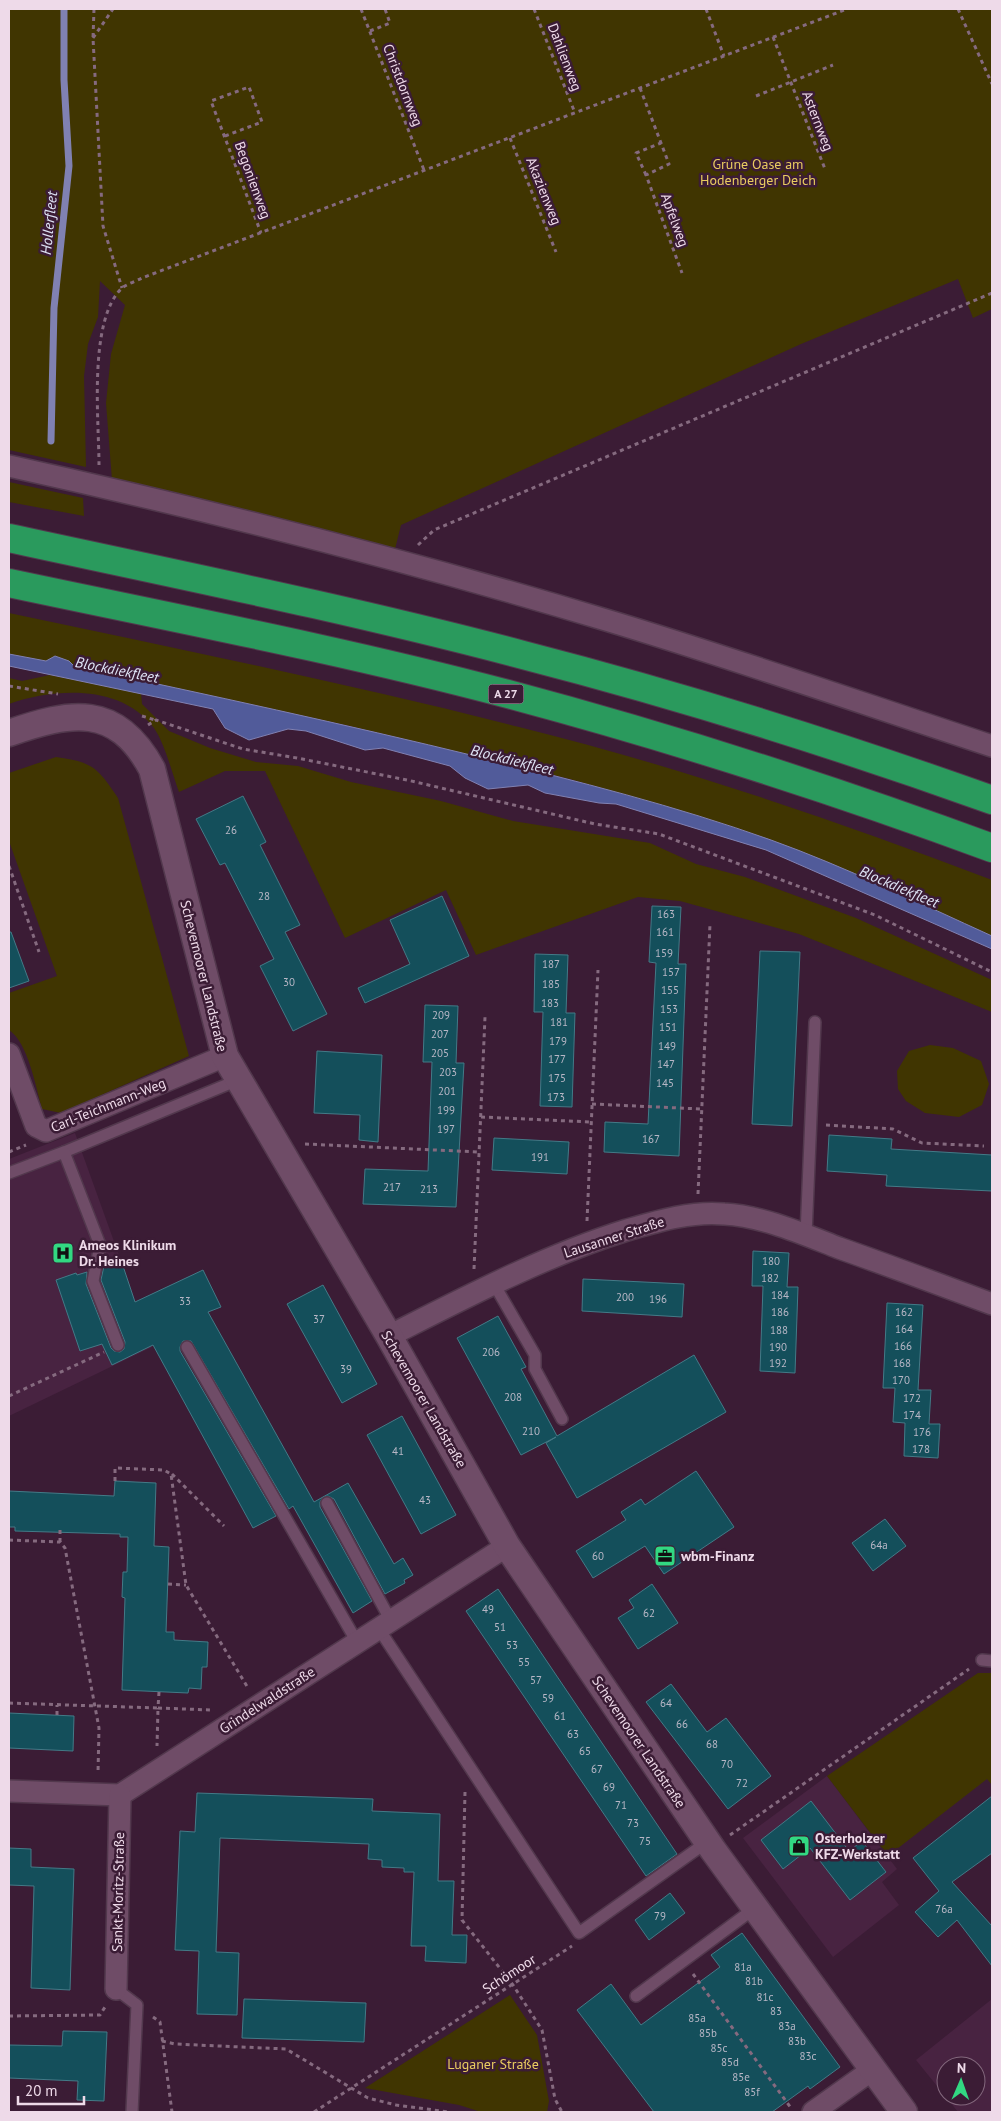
<svg xmlns="http://www.w3.org/2000/svg" width="1001" height="2121" viewBox="0 0 1001 2121" font-family="'PT Sans',sans-serif">
  <rect width="100%" height="100%" fill="#3b1c35"/>
  <g fill="#482341" fill-rule="evenodd">
    <path d="M75,1133L152,1347L9,1416V1159Z"/>
    <path d="M827,1776L897,1869L882,1882L899,1905L833,1957L743,1838Z"/>
    <path d="M992,1999V2112H958L916,2060ZM946,2066H976V2096H946Z"/>
  </g>
  <g fill="#403501">
    <path d="M9,9H992V309L973,318L958,279L801,344L401,525L395,549L112,480L106,403L111,354L125,305L100,281L98,317L88,344L84,376L86,467L9,450Z"/>
    <path d="M9,482L83,498L84,516L9,502Z"/>
    <path d="M9,613C179,649 350,684 519,727C681,767 837,821 992,880V936L854,874L771,840L694,815L570,779L350,726L74,666L69,661L62,659L46,661L9,654Z"/>
    <path d="M50,675L141,693L142,704L169,731L210,748L256,762L298,766L351,782L441,801L513,821L650,843L696,864L745,877L856,918L992,980V1012L799,934L680,901L638,897L476,955L446,890L345,938L265,771H225L179,792C172,773 165,744 154,728C121,684 55,688 9,704V678L22,681Z"/>
    <path d="M56,757C93,762 98,768 118,798L189,1056L61,1113L42,1109C36,1088 28,1042 9,1030V993L57,976L9,841V773Z"/>
    <path d="M930,1045L953,1048L981,1061L989,1084L982,1105L959,1117L925,1113L906,1101L898,1089L897,1071L909,1051Z"/>
    <path d="M978,1673H992V1785L987,1779L888,1856L827,1776Z"/>
    <path d="M510,1995L537,2035L549,2101L547,2112H481L459,2105L365,2088Z"/>
  </g>
  <path fill="#515b9a" stroke="#8081b2" d="M9,654L46,661L55,656L69,661L74,666C209,695 344,724 479,757C577,781 676,806 771,840C846,867 919,903 992,936V949L766,850L616,804L599,803L545,793L528,785L488,789L465,778L450,766L383,748L365,750L306,731L288,729L249,740L225,728L213,709L9,666Z"/>
  <g fill="none" stroke-linecap="round" stroke-linejoin="round">
    <path stroke="#8081b2" stroke-width="7" d="M51,441L54,308L69,166L64,80V9"/>
  </g>
  <g fill="#144f5b" stroke="#437a87">
    <path d="M243,796L266,842L260,845L300,925L285,932L327,1014L293,1031L260,966L274,959L225,863L220,865L196,819Z"/>
    <path d="M442,896L469,956L365,1003L358,988L410,964L390,920Z"/>
    <path d="M652,906L681,907L678,964H686L679,1156L604,1152L605,1122L648,1124L656,963L649,962Z"/>
    <path d="M9,932H11L29,981L9,988Z"/>
    <path d="M760,951L800,952L792,1126L752,1124Z"/>
    <path d="M535,954L568,955L566,1013H575L572,1107L540,1106L543,1012H534Z"/>
    <path d="M425,1005L458,1006L456,1063H464L456,1207L363,1204L365,1169L428,1171L432,1062H423Z"/>
    <path d="M317,1051L382,1055L378,1142L359,1140L360,1115L314,1113Z"/>
    <path d="M829,1135L892,1139L891,1149L992,1155V1191L886,1186L887,1175L827,1171Z"/>
    <path d="M494,1138L569,1142L567,1174L492,1170Z"/>
    <path d="M753,1251L789,1253L787,1287H798L795,1373L760,1371L763,1286H752Z"/>
    <path d="M121,1260L135,1302L203,1270L221,1307L208,1312L314,1502L348,1483L394,1564L403,1558L413,1575L404,1580L405,1583L385,1594L334,1499L328,1496L323,1497L320,1502V1507L372,1601L353,1613L293,1506L289,1509L191,1341H183L180,1347V1351L276,1516L253,1528L153,1345L112,1365L102,1344L80,1351L56,1280L76,1273L77,1275L87,1272L86,1284L111,1348L114,1351L120,1352L124,1349L125,1342L101,1280L104,1266Z"/>
    <path d="M583,1279L684,1284L682,1317L582,1311Z"/>
    <path d="M323,1285L377,1384L342,1403L287,1304Z"/>
    <path d="M887,1303L923,1305L918,1390H931L929,1424H940L938,1458L904,1456L905,1423L893,1422L895,1388H883Z"/>
    <path d="M498,1316L526,1367L521,1369L557,1436L694,1355L726,1412L577,1498L546,1443L556,1437L521,1455L457,1338Z"/>
    <path d="M402,1416L456,1515L421,1534L367,1435Z"/>
    <path d="M696,1471L734,1527L664,1574L645,1546L593,1578L576,1551L626,1520L621,1512L641,1499L645,1505Z"/>
    <path d="M115,1481L156,1483L154,1546L169,1547L166,1632H174V1640L208,1642L207,1667H202L201,1689L189,1688L188,1693L122,1690L125,1598L122,1597L123,1572H127L128,1537H120V1534L15,1531V1527H9V1491L114,1496Z"/>
    <path d="M885,1519L906,1546L873,1571L852,1543Z"/>
    <path d="M652,1584L678,1623L638,1649L618,1618L634,1608L629,1600Z"/>
    <path d="M498,1589L677,1854L646,1876L466,1611Z"/>
    <path d="M671,1684L707,1732L726,1718L771,1776L728,1809L646,1702Z"/>
    <path d="M9,1713L74,1716L73,1751L9,1748Z"/>
    <path d="M197,1793L373,1799L372,1811L440,1814L438,1881H454L452,1935H467L466,1963L425,1961L426,1946H411L414,1872H404V1868L382,1867V1860L368,1859L369,1844L220,1838L216,1952L239,1953L237,2015L197,2014L199,1951L175,1950L180,1831L195,1832Z"/>
    <path d="M992,1796V1853L952,1882L992,1926V1966L957,1920L938,1937L915,1912L939,1891L913,1858Z"/>
    <path d="M811,1801L849,1851L862,1841L886,1872L850,1900L810,1848L783,1869L761,1840Z"/>
    <path d="M9,1848L31,1849V1867L74,1869L70,1990L31,1988L34,1886L9,1885Z"/>
    <path d="M670,1893L685,1913L649,1940L635,1920Z"/>
    <path d="M742,1933L840,2067L810,2089L808,2086L772,2112H654L577,2010L611,1984L641,2025L720,1967L711,1955Z"/>
    <path d="M244,1999L366,2003L364,2042L242,2038Z"/>
    <path d="M63,2031L107,2032L104,2101L77,2100L78,2081L9,2078V2045L62,2046Z"/>
  </g>
  <g fill="none" stroke-linecap="round" stroke-linejoin="round">
    <g stroke="#52384d" stroke-width="14">
      <g id="service">
        <path d="M64,1152L238,1080"/>
        <path d="M9,1173L64,1152L100,1245L93,1281L118,1345"/>
        <path d="M806,1235L815,1022"/>
        <path d="M494,1284L535,1355V1369L562,1419"/>
        <path d="M187,1347L357,1642"/>
        <path d="M327,1503L391,1621"/>
        <path d="M379,1629L579,1933L707,1842"/>
        <path d="M982,1660L992,1661"/>
        <path d="M116,1989L137,2005L132,2112"/>
        <path d="M636,1996L755,1908"/>
      </g>
    </g>
    <g stroke="#52384d" stroke-width="24">
      <g id="minor">
        <path d="M9,466C209,510 410,561 606,620C736,659 864,704 992,746"/>
        <path d="M9,1054L36,1126L46,1131L225,1056"/>
        <path d="M389,1336C466,1297 544,1256 627,1230C658,1221 691,1211 724,1214C763,1216 803,1234 839,1248C890,1266 941,1285 992,1304"/>
        <path d="M9,1791L120,1795L507,1546"/>
        <path d="M116,1989L120,1795"/>
        <path d="M813,2112L872,2070"/>
      </g>
    </g>
    <g stroke="#52384d" stroke-width="29">
      <path id="tertiary" d="M9,733C70,712 116,702 152,769L225,1056L389,1336L507,1546L713,1850L904,2112"/>
    </g>
    <g stroke="#52384d" stroke-width="30">
      <g id="motorway">
        <path d="M9,538C180,575 353,610 523,655C682,696 838,745 992,800"/>
        <path d="M9,583C174,618 341,650 504,693C669,737 832,789 992,848"/>
      </g>
    </g>
    <g stroke="#856a7f" stroke-width="3" stroke-dasharray="4 4" stroke-linecap="butt">
      <path d="M94,9L93,38L103,226L122,288"/>
      <path d="M361,9L424,170"/>
      <path d="M534,9L575,113"/>
      <path d="M706,9L724,56"/>
      <path d="M958,9L992,84"/>
      <path d="M370,31L390,23L385,9"/>
      <path d="M773,37L825,169"/>
      <path d="M93,38L113,9"/>
      <path d="M640,88L669,164L646,175L682,273"/>
      <path d="M756,96L833,65"/>
      <path d="M225,136L262,122L249,87L211,101L261,233"/>
      <path d="M510,138L556,252"/>
      <path d="M646,175L636,153L661,143"/>
      <path d="M99,465C99,421 88,320 122,288C127,284 136,281 142,278L847,9"/>
      <path d="M418,545L434,530L992,293"/>
      <path d="M9,686L58,694"/>
      <path d="M142,716L155,720"/>
      <path d="M148,725L156,720L243,749L297,758L407,780L595,824L659,834L875,915L992,972"/>
      <path d="M9,866L39,952"/>
      <path d="M592,1104L701,1109"/>
      <path d="M481,1117L591,1122"/>
      <path d="M826,1125L893,1129L922,1143L984,1146"/>
      <path d="M305,1144L479,1152"/>
      <path d="M9,1152L26,1145"/>
      <path d="M698,1194L710,924"/>
      <path d="M587,1221L598,970"/>
      <path d="M474,1269L485,1017"/>
      <path d="M9,1396L104,1352"/>
      <path d="M172,1474L224,1526"/>
      <path d="M115,1481V1468L164,1470L171,1474L186,1585L248,1688"/>
      <path d="M9,1540L60,1542L65,1548L99,1728L98,1773"/>
      <path d="M60,1542V1529"/>
      <path d="M168,1584L186,1585"/>
      <path d="M159,1692L158,1708L212,1710"/>
      <path d="M9,1703L158,1708L157,1746"/>
      <path d="M57,1715V1705"/>
      <path d="M465,1792L462,1920L513,1985L542,2030L555,2099L562,2112"/>
      <path d="M730,1835L969,1669"/>
      <path d="M693,1974L791,2108"/>
      <path d="M9,2016L100,2015L105,2007"/>
      <path d="M153,2017L160,2022L172,2112"/>
      <path d="M162,2041L175,2044L286,2049L368,2098L396,2105L449,2112"/>
      <path d="M314,2112L572,1946"/>
    </g>
    <use href="#service" stroke="#6f4c67" stroke-width="11"/>
    <use href="#minor" stroke="#6f4c67" stroke-width="21"/>
    <use href="#tertiary" stroke="#6f4c67" stroke-width="26"/>
    <use href="#motorway" stroke="#2a9a5d" stroke-width="28"/>
  </g>
  <defs>
    <g id="hospital-square" transform="scale(1.125)"><rect x="-9" y="-9" width="18" height="18" rx="4" fill="#32d882" stroke="#3b1c35"/><path d="M-5-5h3v3.5h4V-5h3V5h-3V1.5h-4V5h-3Z" fill="#111"/></g>
    <g id="office-square" transform="scale(1.125)"><rect x="-9" y="-9" width="18" height="18" rx="4" fill="#32d882" stroke="#3b1c35"/><path d="M-6-3h4V-5.5h4V-3h4V5H-6ZM-1-4.5V-3h2v-1.5ZM-6 0V1H6V0Z" fill="#111"/></g>
    <g id="shop-square" transform="scale(1.125)"><rect x="-9" y="-9" width="18" height="18" rx="4" fill="#32d882" stroke="#3b1c35"/><path d="M-5-2.5h2.3a2.7 3.5 0 0 1 5.4 0H5L5.5 6h-11ZM-1.5-2.5h3a1.5 2.3 0 0 0-3 0Z" fill="#111"/></g>
  </defs>
  <g fill-rule="evenodd">
    <use href="#hospital-square" x="63" y="1253"/>
    <use href="#office-square" x="665" y="1556"/>
    <use href="#shop-square" x="799" y="1846"/>
  </g>
  <g text-anchor="middle" stroke-width="5" stroke-linejoin="round" paint-order="stroke">
    <g font-size="11" fill="#b8b7c6">
      <text x="231" y="834">26</text>
      <text x="264" y="900">28</text>
      <text x="666" y="918">163</text>
      <text x="665" y="936">161</text>
      <text x="664" y="957">159</text>
      <text x="551" y="968">187</text>
      <text x="671" y="976">157</text>
      <text x="289" y="986">30</text>
      <text x="551" y="988">185</text>
      <text x="670" y="994">155</text>
      <text x="550" y="1007">183</text>
      <text x="669" y="1013">153</text>
      <text x="441" y="1019">209</text>
      <text x="559" y="1026">181</text>
      <text x="668" y="1031">151</text>
      <text x="440" y="1038">207</text>
      <text x="558" y="1045">179</text>
      <text x="667" y="1050">149</text>
      <text x="440" y="1057">205</text>
      <text x="557" y="1063">177</text>
      <text x="666" y="1068">147</text>
      <text x="448" y="1076">203</text>
      <text x="557" y="1082">175</text>
      <text x="665" y="1087">145</text>
      <text x="447" y="1095">201</text>
      <text x="556" y="1101">173</text>
      <text x="446" y="1114">199</text>
      <text x="446" y="1133">197</text>
      <text x="651" y="1143">167</text>
      <text x="540" y="1161">191</text>
      <text x="392" y="1191">217</text>
      <text x="429" y="1193">213</text>
      <text x="771" y="1265">180</text>
      <text x="770" y="1282">182</text>
      <text x="780" y="1299">184</text>
      <text x="625" y="1301">200</text>
      <text x="658" y="1303">196</text>
      <text x="185" y="1305">33</text>
      <text x="780" y="1316">186</text>
      <text x="904" y="1316">162</text>
      <text x="319" y="1323">37</text>
      <text x="904" y="1333">164</text>
      <text x="779" y="1334">188</text>
      <text x="903" y="1350">166</text>
      <text x="778" y="1351">190</text>
      <text x="491" y="1356">206</text>
      <text x="778" y="1367">192</text>
      <text x="902" y="1367">168</text>
      <text x="346" y="1373">39</text>
      <text x="901" y="1384">170</text>
      <text x="513" y="1401">208</text>
      <text x="912" y="1402">172</text>
      <text x="912" y="1419">174</text>
      <text x="531" y="1435">210</text>
      <text x="922" y="1436">176</text>
      <text x="921" y="1453">178</text>
      <text x="398" y="1455">41</text>
      <text x="425" y="1504">43</text>
      <text x="879" y="1549">64a</text>
      <text x="598" y="1560">60</text>
      <text x="488" y="1613">49</text>
      <text x="649" y="1617">62</text>
      <text x="500" y="1631">51</text>
      <text x="512" y="1649">53</text>
      <text x="524" y="1666">55</text>
      <text x="536" y="1684">57</text>
      <text x="548" y="1702">59</text>
      <text x="666" y="1707">64</text>
      <text x="560" y="1720">61</text>
      <text x="682" y="1728">66</text>
      <text x="573" y="1738">63</text>
      <text x="712" y="1748">68</text>
      <text x="585" y="1755">65</text>
      <text x="727" y="1768">70</text>
      <text x="597" y="1773">67</text>
      <text x="742" y="1787">72</text>
      <text x="609" y="1791">69</text>
      <text x="621" y="1809">71</text>
      <text x="633" y="1827">73</text>
      <text x="645" y="1845">75</text>
      <text x="944" y="1913">76a</text>
      <text x="660" y="1920">79</text>
      <text x="743" y="1971">81a</text>
      <text x="754" y="1985">81b</text>
      <text x="765" y="2001">81c</text>
      <text x="776" y="2015">83</text>
      <text x="697" y="2022">85a</text>
      <text x="787" y="2030">83a</text>
      <text x="708" y="2037">85b</text>
      <text x="797" y="2045">83b</text>
      <text x="719" y="2052">85c</text>
      <text x="808" y="2060">83c</text>
      <text x="730" y="2066">85d</text>
      <text x="741" y="2081">85e</text>
      <text x="752" y="2096">85f</text>
    </g>
    <rect fill="#3b1c35" stroke="#b8a1b3" stroke-width="1" x="488.5" y="684.5" width="35" height="19" rx="4"/>
    <g font-size="12" font-weight="bold" fill="#eedae9">
      <text x="506" y="698">A 27</text>
    </g>
    <g font-size="14" fill="#eedae9" stroke="#3b1c35">
      <text transform="translate(565 57) rotate(69)" y="5">Dahlienweg</text>
      <text transform="translate(403 85) rotate(69)" y="5">Christdornweg</text>
      <text transform="translate(818 121) rotate(69)" y="5">Asternweg</text>
      <text transform="translate(253 180) rotate(70)" y="5">Begonienweg</text>
      <text transform="translate(544 191) rotate(68)" y="5">Akazienweg</text>
      <text transform="translate(675 220) rotate(70)" y="5">Apfelweg</text>
      <text transform="translate(204 976) rotate(76)" y="5">Schevemoorer Landstraße</text>
      <text transform="translate(108 1105) rotate(-22)" y="5">Carl-Teichmann-Weg</text>
      <text transform="translate(614 1237) rotate(-18)" y="5">Lausanner Straße</text>
      <text transform="translate(424 1399) rotate(60)" y="5">Schevemoorer Landstraße</text>
      <text transform="translate(267 1700) rotate(-33)" y="5">Grindelwaldstraße</text>
      <text transform="translate(639 1742) rotate(56)" y="5">Schevemoorer Landstraße</text>
      <text transform="translate(118 1892) rotate(-89)" y="5">Sankt-Moritz-Straße</text>
      <text transform="translate(509 1974) rotate(-33)" y="5">Schömoor</text>
    </g>
    <g font-size="14" fill="#e9cc60" stroke="#3b1c35">
      <text x="758" y="169">Grüne Oase am<tspan x="758" dy="16">Hodenberger Deich</tspan></text>
      <text x="493" y="2069">Luganer Straße</text>
    </g>
    <g font-size="14" font-weight="bold" fill="#eedae9" stroke="#3b1c35" text-anchor="start">
      <text x="79" y="1250">Ameos Klinikum<tspan x="79" dy="16">Dr. Heines</tspan></text>
      <text x="681" y="1561">wbm-Finanz</text>
      <text x="815" y="1843">Osterholzer<tspan x="815" dy="16">KFZ-Werkstatt</tspan></text>
    </g>
    <g font-size="15" font-style="italic" fill="#dfe4f6" stroke="#3b1c35">
      <text transform="translate(49 223) rotate(-84)" y="5">Hollerfleet</text>
      <text transform="translate(117 670) rotate(11)" y="5">Blockdiekfleet</text>
      <text transform="translate(512 760) rotate(14)" y="5">Blockdiekfleet</text>
      <text transform="translate(899 887) rotate(23)" y="5">Blockdiekfleet</text>
    </g>
  </g>
  <rect width="1001" height="2121" fill="none" stroke="#eedae9" stroke-width="20"/>
  <g transform="translate(961 2081) rotate(2)"><circle r="24" fill="#3b1c35" stroke="#83687d"/>
  <path d="M0-4L9 19L0 12L-9 19Z" fill="#32d882"/>
  <text y="-8" font-size="14" font-weight="bold" text-anchor="middle" fill="#eedae9">N</text>
  </g>
  <path d="M18 2096v8h66v-8" fill="none" stroke="#eedae9" stroke-width="2.5"/>
  <text x="25" y="2096" font-size="15" fill="#eedae9" stroke="#3b1c35" stroke-width="4" paint-order="stroke">20 m</text>
</svg>
